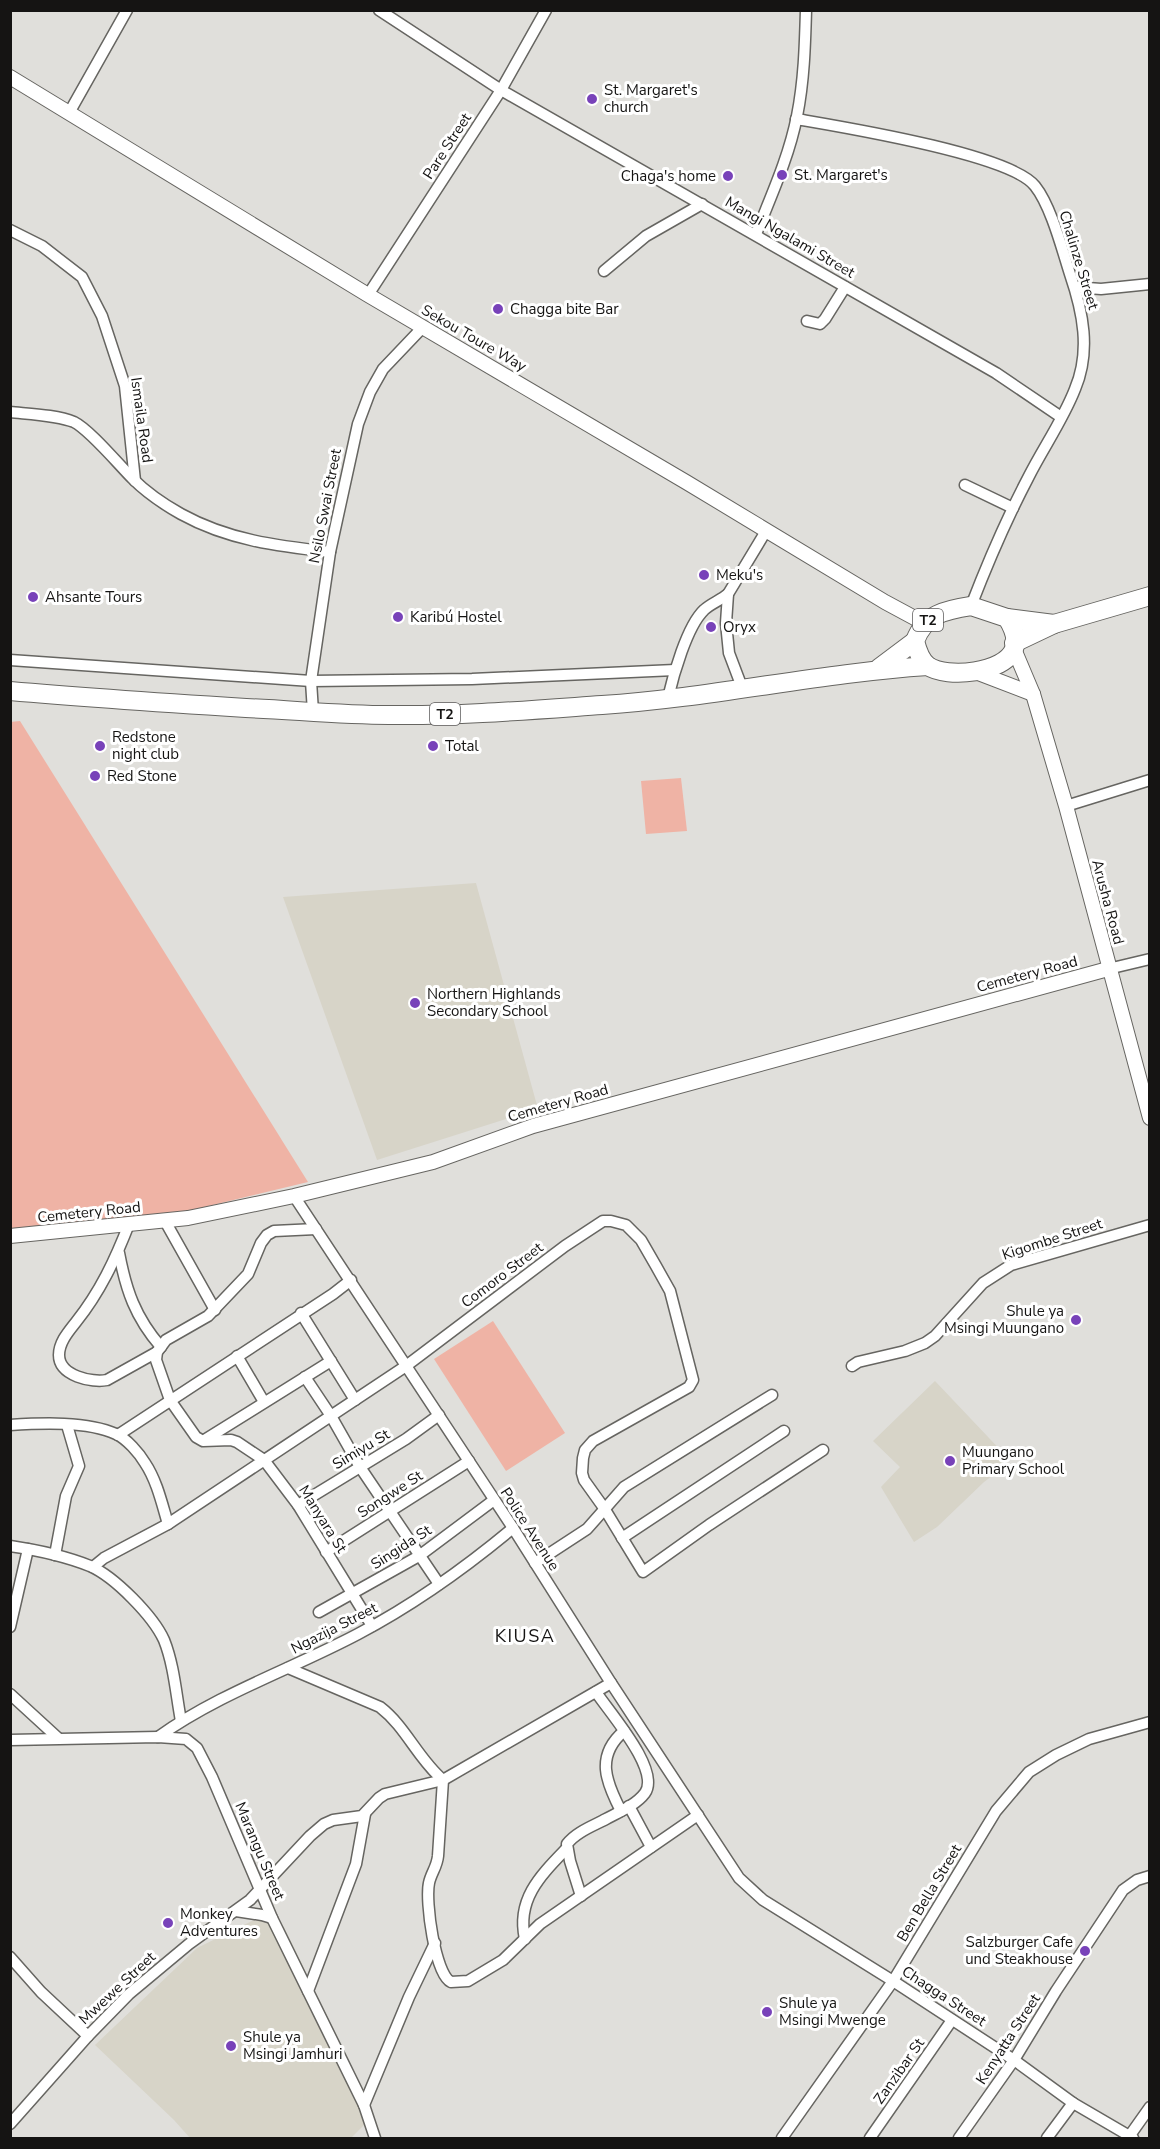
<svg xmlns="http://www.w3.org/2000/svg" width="1160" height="2149" viewBox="0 0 1160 2149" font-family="'Nunito Sans',sans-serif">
  <rect width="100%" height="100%" fill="#e0dfdb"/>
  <g fill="#d7d4c8">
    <path d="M476,883L538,1109L377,1160L283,897Z"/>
    <path d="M935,1381L1007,1457L1008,1464L984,1482L937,1527L914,1542L881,1487L900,1467L873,1441Z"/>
    <path d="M256,1919L284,1927L333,2028L369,2120L351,2138H190L174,2120L95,2045L197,1948Z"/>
  </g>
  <g fill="#efb3a5">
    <path d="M20,721L308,1182L188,1211L11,1229L10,722Z"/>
    <path d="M681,778L687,831L646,834L641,781Z"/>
    <path d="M493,1321L565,1433L506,1471L434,1359Z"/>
  </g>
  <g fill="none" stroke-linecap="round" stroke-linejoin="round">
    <g stroke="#666561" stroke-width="13">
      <g id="street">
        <path d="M379,10L501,90L996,373L1061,417"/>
        <path d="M69,113L127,10"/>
        <path d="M796,119C842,127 1010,154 1035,186C1051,206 1062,249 1070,274C1083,312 1091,351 1075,389C1063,420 1043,448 1028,478C1006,520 988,562 971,606"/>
        <path d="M10,230L42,246L82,277L102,316L125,386L135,481"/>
        <path d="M756,234C771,196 789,157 797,116C804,81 805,46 806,10"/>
        <path d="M604,271L646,236L702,204"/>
        <path d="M1075,287L1101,289L1150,284"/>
        <path d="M368,295L501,90L546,10"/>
        <path d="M807,321L820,324L825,319L845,287"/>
        <path d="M10,412C29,414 57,415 74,422C90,430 119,465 133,479C146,492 165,505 181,514C228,540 277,546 330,552"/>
        <path d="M965,485L1013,508"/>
        <path d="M10,660L311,681L472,679L675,670"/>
        <path d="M743,690L729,653L726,623L728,594L766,531"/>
        <path d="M668,698C673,676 687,626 704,610C710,604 721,600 728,594"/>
        <path d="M313,712L311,681L330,552L358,424L370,392L383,369L423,327"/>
        <path d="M1066,806L1150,780"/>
        <path d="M1108,969L1150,959"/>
        <path d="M294,1196L513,1528L611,1683L739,1878L763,1900L893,1981L1014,2060L1073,2103L1133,2138"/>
        <path d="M165,1221L215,1310"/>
        <path d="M129,1224C115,1260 100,1292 76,1322C69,1331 59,1342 59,1355C59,1376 92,1383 107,1380L157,1352"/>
        <path d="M316,1229L274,1231L267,1235L261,1243L248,1274L208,1316L166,1340L157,1352L156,1360L170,1400L196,1437L203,1441L231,1440L237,1442L264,1460L298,1505L372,1626"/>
        <path d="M119,1253C126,1290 135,1317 161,1347"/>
        <path d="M301,1313L355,1400"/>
        <path d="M237,1356L264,1402"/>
        <path d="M852,1366L858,1362L905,1351L925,1343L935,1336L983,1283L1011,1265L1150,1225"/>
        <path d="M305,1377L331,1416L360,1467L439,1584"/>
        <path d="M10,1425C42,1423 87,1421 116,1434C127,1439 139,1453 145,1463C157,1481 162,1504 168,1524"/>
        <path d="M118,1435L333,1294L351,1280"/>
        <path d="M206,1439L331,1361"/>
        <path d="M298,1505L406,1439L439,1415"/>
        <path d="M622,1538L784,1431"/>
        <path d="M10,1546C37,1550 65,1556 90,1566C115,1577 153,1616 164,1640C174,1665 176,1694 181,1721"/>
        <path d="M326,1552L469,1461"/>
        <path d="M55,1555L66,1496L79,1466L67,1425"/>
        <path d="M535,1563L587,1529L624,1487L772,1395"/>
        <path d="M93,1567L104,1558L168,1524L406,1366L565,1246L603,1221H611L626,1225L641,1240L656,1266L670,1291L693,1380L689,1387L593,1441L585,1450L583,1458L582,1473L584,1480L604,1508L643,1572L709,1525L823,1450"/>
        <path d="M319,1612L419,1556L494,1500"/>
        <path d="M10,1627L28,1549"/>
        <path d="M288,1668L380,1707C406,1727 418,1759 443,1780L438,1856C437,1867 431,1873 429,1883C425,1901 435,1974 451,1982L468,1981L503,1960L540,1924L698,1815"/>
        <path d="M10,1694L58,1738"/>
        <path d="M158,1737C220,1693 292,1669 358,1634C413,1605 465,1568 513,1528"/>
        <path d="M10,1740L158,1737L186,1739L197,1748L212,1777L272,1918L364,2105L375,2138"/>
        <path d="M629,1806L651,1847"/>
        <path d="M621,1811C606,1782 595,1756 624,1731"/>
        <path d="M581,1896L570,1861L567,1844C576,1832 593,1826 606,1819C619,1812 636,1805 645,1793C661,1770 609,1712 596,1692"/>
        <path d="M236,1911L262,1915L272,1918"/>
        <path d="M525,1939C516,1899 541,1875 567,1848"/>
        <path d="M10,1957L41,1992L88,2036"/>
        <path d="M308,1991L356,1864L365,1814"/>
        <path d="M364,2105L409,1997L435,1943"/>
        <path d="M10,2124L88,2036L129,1994L189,1944L250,1900L310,1836L324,1824L333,1820L362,1816L379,1798L385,1794L443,1780L611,1683"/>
        <path d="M782,2138L893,1981L996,1811L1029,1772L1056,1755L1089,1739L1150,1722"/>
        <path d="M870,2138L952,2020"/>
        <path d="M959,2138L1014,2060L1056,1991L1123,1890L1137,1880L1150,1876"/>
        <path d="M1047,2138L1073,2103"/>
        <path d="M1128,2138L1150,2107"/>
      </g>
    </g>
    <g stroke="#666561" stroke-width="16">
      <g id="secondary">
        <path d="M10,77L368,295L686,482L885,602L924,623"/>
        <path d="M1014,649L1033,694L1066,806L1150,1118"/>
        <path d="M973,671L1033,694"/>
        <path d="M10,1236L188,1218L294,1196L433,1162L533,1126L1108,969"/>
      </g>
    </g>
    <g stroke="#666561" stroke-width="20">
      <g id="highway">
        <path d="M971,606L1007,618C1012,626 1018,639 1014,649C1005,673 947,679 928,666C920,660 917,649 915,641C925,614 945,610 971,606Z"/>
        <path d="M1007,618L1054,624"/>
        <path d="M1014,643L1054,624L1150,596"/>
        <path d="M879,668L915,641"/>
        <path d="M10,691C89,698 167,703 246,708C294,710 341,715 389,715C460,716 531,710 602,705C711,698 819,673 928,666"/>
      </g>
    </g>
    <use href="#street" stroke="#fff" stroke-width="10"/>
    <use href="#secondary" stroke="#fff" stroke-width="14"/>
    <use href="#highway" stroke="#fff" stroke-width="18"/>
  </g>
  <g fill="#7842b9" stroke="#fff" stroke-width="2">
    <circle cx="592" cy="99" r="6"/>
    <circle cx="782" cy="175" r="6"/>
    <circle cx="728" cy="176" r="6"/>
    <circle cx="498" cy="309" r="6"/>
    <circle cx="704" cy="575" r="6"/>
    <circle cx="33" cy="597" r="6"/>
    <circle cx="398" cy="617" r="6"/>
    <circle cx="711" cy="627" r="6"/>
    <circle cx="100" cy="746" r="6"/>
    <circle cx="433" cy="746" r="6"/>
    <circle cx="95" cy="776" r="6"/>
    <circle cx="415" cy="1003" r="6"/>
    <circle cx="1076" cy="1320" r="6"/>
    <circle cx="950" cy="1461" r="6"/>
    <circle cx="168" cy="1923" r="6"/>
    <circle cx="1085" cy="1951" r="6"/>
    <circle cx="767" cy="2012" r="6"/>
    <circle cx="231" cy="2046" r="6"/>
  </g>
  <g text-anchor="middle" stroke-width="6" stroke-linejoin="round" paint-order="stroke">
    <g fill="#fff" stroke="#5b5a5a" stroke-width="1.5">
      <rect x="913" y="609" width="30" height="22" rx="4.5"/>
      <rect x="430" y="703" width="30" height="22" rx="4.5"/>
    </g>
    <g font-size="14" font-weight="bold" fill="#151413">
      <text x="928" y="625">T2</text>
      <text x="445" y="719">T2</text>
    </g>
    <g font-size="15" fill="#151413" stroke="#fff" text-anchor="start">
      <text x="604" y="95">St. Margaret's<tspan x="604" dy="17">church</tspan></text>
      <text x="794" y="180">St. Margaret's</text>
      <text x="716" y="181" text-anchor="end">Chaga's home</text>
      <text x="510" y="314">Chagga bite Bar</text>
      <text x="716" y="580">Meku's</text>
      <text x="45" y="602">Ahsante Tours</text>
      <text x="410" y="622">Karibú Hostel</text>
      <text x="723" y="632">Oryx</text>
      <text x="112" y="742">Redstone<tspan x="112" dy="17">night club</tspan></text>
      <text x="445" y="751">Total</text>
      <text x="107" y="781">Red Stone</text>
      <text x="427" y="999">Northern Highlands<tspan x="427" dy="17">Secondary School</tspan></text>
      <text x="1064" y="1316" text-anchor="end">Shule ya<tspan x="1064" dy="17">Msingi Muungano</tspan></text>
      <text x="962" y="1457">Muungano<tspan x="962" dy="17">Primary School</tspan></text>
      <text x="180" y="1919">Monkey<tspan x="180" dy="17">Adventures</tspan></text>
      <text x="1073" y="1947" text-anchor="end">Salzburger Cafe<tspan x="1073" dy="17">und Steakhouse</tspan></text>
      <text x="779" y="2008">Shule ya<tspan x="779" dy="17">Msingi Mwenge</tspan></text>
      <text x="243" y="2042">Shule ya<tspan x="243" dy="17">Msingi Jamhuri</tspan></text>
    </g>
    <g font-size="15" fill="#151413" stroke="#fff">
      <text transform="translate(447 146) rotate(-57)" y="5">Pare Street</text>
      <text transform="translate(790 237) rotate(30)" y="5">Mangi Ngalami Street</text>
      <text transform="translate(1079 260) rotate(73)" y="5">Chalinze Street</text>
      <text transform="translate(474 338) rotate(30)" y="5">Sekou Toure Way</text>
      <text transform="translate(142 420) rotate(82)" y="5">Ismaila Road</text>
      <text transform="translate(325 506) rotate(-79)" y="5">Nsilo Swai Street</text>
      <text transform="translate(1108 902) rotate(75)" y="5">Arusha Road</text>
      <text transform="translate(1027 974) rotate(-15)" y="5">Cemetery Road</text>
      <text transform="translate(558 1103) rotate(-16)" y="5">Cemetery Road</text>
      <text transform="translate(89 1212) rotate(-6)" y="5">Cemetery Road</text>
      <text transform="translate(1052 1239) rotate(-18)" y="5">Kigombe Street</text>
      <text transform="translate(502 1275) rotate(-37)" y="5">Comoro Street</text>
      <text transform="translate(361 1449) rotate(-31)" y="5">Simiyu St</text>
      <text transform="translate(390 1494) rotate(-33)" y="5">Songwe St</text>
      <text transform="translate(323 1519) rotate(58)" y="5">Manyara St</text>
      <text transform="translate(530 1529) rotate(57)" y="5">Police Avenue</text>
      <text transform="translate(401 1547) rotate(-33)" y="5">Singida St</text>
      <text transform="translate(334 1628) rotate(-27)" y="5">Ngazija Street</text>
      <text transform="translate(260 1851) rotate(67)" y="5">Marangu Street</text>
      <text transform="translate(929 1893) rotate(-59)" y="5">Ben Bella Street</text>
      <text transform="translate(117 1988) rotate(-43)" y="5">Mwewe Street</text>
      <text transform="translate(944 1996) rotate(33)" y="5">Chagga Street</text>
      <text transform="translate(1008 2039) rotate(-57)" y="5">Kenyatta Street</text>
      <text transform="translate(899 2071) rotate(-55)" y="5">Zanzibar St</text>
    </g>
    <g font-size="18" letter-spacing="1.5" fill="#151413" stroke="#fff">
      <text x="525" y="1642">KIUSA</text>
    </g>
  </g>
  <rect width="1160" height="2149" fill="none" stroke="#151413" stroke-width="24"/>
</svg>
